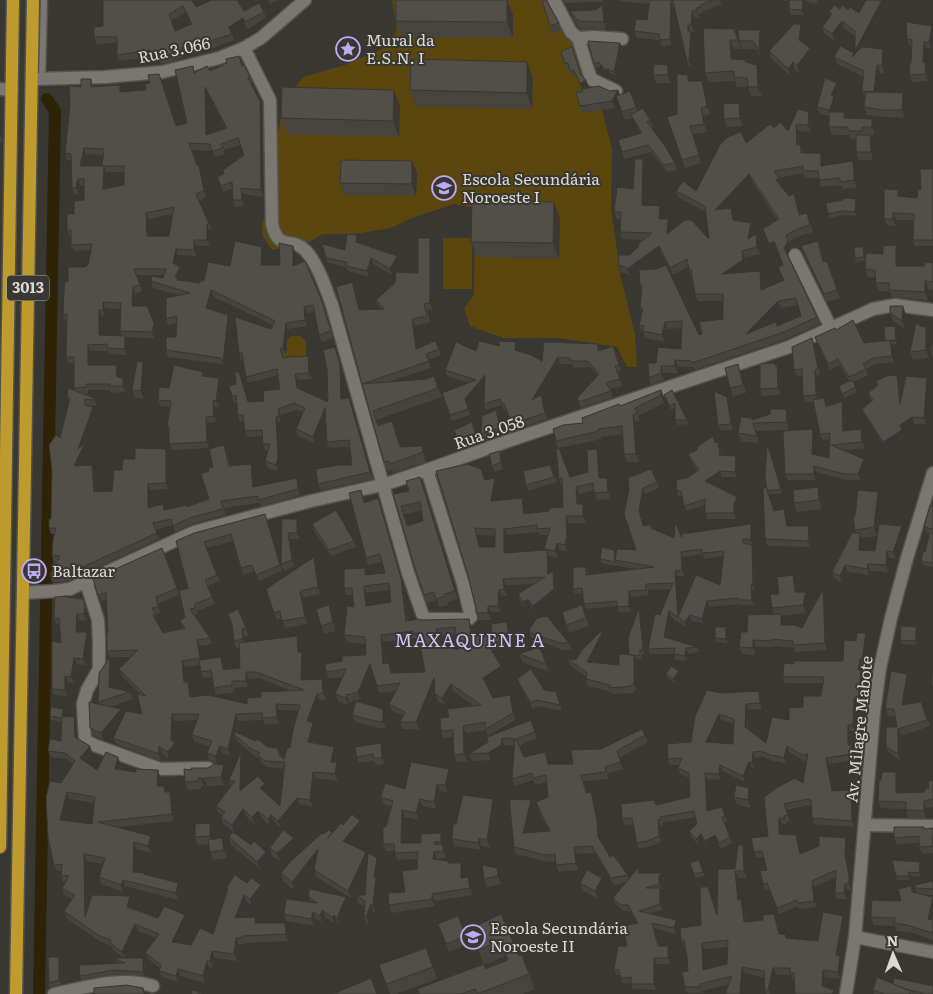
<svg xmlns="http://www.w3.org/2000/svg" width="933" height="994" viewBox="0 0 933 994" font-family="Literata,serif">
  <rect width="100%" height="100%" fill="#393731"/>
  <g fill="#5b460d">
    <path d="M392,0H557L596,87L612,149L611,207L620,274L635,334L637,367H627L617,347L559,338H503L470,326L464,309L474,294L475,208L454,204L412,218L391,228L354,234H323L307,243L272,250L263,237L262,223L275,198V147L284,103L303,77L345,65L391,45L397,28Z"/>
    <rect x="443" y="238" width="29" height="51"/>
    <path d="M292,336H300L306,341V354L302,358L285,360L282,357L287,339Z"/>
  </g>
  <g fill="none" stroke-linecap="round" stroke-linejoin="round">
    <path stroke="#2e2307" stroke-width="12" d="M39,994L55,111L47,99"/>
    <g stroke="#55524e" stroke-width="9">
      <path id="service" d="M42,79L44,0"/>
    </g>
    <g stroke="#55524e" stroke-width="15">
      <g id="minor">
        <path d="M554,0L571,32L578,38L591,79L616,91"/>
        <path d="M578,38L594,37L622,39"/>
        <path d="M244,48L270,100L272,224C279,253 291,235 306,251C319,266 325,287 332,305L408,573L423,616L425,619H469L471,617L463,584L427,470"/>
        <path d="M32,79L105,77L162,72L219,58L244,48L261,38L305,0"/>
        <path d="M0,89L12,90"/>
        <path d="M795,255L831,328"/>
        <path d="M86,582L98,620L99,641V669L87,690L83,704L85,740L94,745L160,769L208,768"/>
        <path d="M23,593L54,591L70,589L194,532L311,501L386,484L424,471L508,441L789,347L873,309L895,305L933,310"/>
        <path d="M865,825L933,826"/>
        <path d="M855,937L933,952"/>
        <path d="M54,994C87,987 120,976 153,986"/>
      </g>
    </g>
    <g stroke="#55524e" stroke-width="15">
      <path id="tertiary" d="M846,994L855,937L874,712L880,668L891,618L907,558L933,473"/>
    </g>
    <g stroke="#55524e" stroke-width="15">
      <g id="primary">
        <path d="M0,847L13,0"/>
        <path d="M16,994L33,0"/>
      </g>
    </g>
    <use href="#service" stroke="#7a7770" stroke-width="6"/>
    <use href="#minor" stroke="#7a7770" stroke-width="12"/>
    <use href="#tertiary" stroke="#7a7770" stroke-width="12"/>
    <use href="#primary" stroke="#bd9c2d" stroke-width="12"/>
  </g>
  <g fill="#47443f" fill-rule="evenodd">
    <path d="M103,0L244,11L264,12L266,18L248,29L245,25L232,34L234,40L213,48L184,55V56L174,61L161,64L159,59L153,60L152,57L119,61L117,55V43L97,44L94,37L103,26ZM186,12L191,24L175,31L171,21Z"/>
    <path d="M268,0H278L270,4Z"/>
    <path d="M563,0H604L606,30H581L573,19L570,11L595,10L601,6V3L597,2L565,3Z"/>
    <path d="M619,0H720L722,4L702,12L703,13L699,14V17H694V31L691,32L693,37L692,67H689L687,61L675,7L673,8L672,45L662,47L660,40L637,38L634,31L647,20L649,4L619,1Z"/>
    <path d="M784,0H818L816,4L811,2L810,3L805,0L804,15H791L789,9V1H784Z"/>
    <path d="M866,0H888L864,47L883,49L886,57L884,73H880L878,92L906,101L905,118L884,117L867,115L864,107L865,99L862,91L864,77L837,64L834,57L854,55L856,53L855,36L844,28L835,41L825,34L822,27L830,16L829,12L840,9L848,10L859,13Z"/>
    <path d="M513,15V38L402,37L396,21Z"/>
    <path d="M559,23L561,31L553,34L550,26Z"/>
    <path d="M932,26L933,29V41L932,49L926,48V64L927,68L928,81L912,82L910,75L911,63L912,46H910L907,39Z"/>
    <path d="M734,29L741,49H734V59L747,62L761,74L762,96H751L748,87H737L735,81L709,82L705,73Z"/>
    <path d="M803,32L802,43L810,48L812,56L799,73L795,70L791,76L771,58L769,51Z"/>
    <path d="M763,39L762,59L756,49H742L739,41Z"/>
    <path d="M622,47L616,76L610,73L607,75L601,66L596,68L594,64Z"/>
    <path d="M561,51L586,80L589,87L587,88L610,91L618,90L620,95L630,91L637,111L650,120L653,127L651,128L675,163L677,170L667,172L651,152L624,159L622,152L641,134L633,118L625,120L618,102L615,108L583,113L580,106L583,91L576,76L573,77L570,70H567Z"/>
    <path d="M668,65L671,73V83H656L653,75Z"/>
    <path d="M242,66L250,77L252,83L251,84L260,101L262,107L263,197L243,194L244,206L235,207L233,200L232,189L223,192L217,177L224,174L244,155L240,145L224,150L225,154L215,157L212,151L192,150L197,165H199L201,171L206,197L199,201L212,230H209L210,246H196V256L178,255L176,265L180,267L182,273L179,280L200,283L230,266L264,253L263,265H280L293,246L295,253V265L324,306L333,338L322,342L319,335L314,312L306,313L307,326L288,329L286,354L283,355L284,358L308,356L310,362L312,379L298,380L299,389L328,402L337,353L342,372L343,399L349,398L373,479L321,490L318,484L352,465L350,447L329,448L327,442L325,418L315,443L298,436L296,429L303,412L296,410L281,415V423H279L281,463L278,471L268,468L265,461L269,450H265L263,444L262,436L247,437L245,431L244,421L240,422L238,415L237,402L234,403L232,396L239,372L248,402L264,401L280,389L278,375L248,383L246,377L243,360H241L239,353L271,329L273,325L214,297L210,309L230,322L225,369L223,364L168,357L166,350L176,337V323L168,325L166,319L179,295L153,288L151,281L163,278L164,275H136L142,291L135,294L134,306L156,329L154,338L126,337L128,342L127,355L109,354L108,351H90V365H116L119,372V377L123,378L126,384L125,392L111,393L110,390H88V394H84L94,398L96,404V406H88L93,407L95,414L84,444L85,443L87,449L80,466L92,465L94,472L96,492L112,491L122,470L135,459L166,449L168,455V489L150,490V508L163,504L165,509L187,507L209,499V471L213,467L224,445L230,465L253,470L255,486L299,485L300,495L261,506L260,503L224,508L225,515L192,524L175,532L173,525L155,530L159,539L68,581L52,582L50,575L57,562H54L52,555L55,534H51L49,528L51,519L60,438L69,402L67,398L75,390L74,388V363H69L66,357L67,321H65L63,314L68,282L88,265L91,250L74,251L71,245V236H70L67,230L74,214L84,200V185H80L79,195L74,194L72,188L71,160H67L65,153L91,79L93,87L122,92L177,126L187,123L195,72L210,71ZM208,94L226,128L208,134ZM86,154L103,155L102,166H84ZM106,172H124V185L106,189ZM172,214L169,236H150L149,219ZM105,308L121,309L120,331L122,335H101L102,316H105Z"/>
    <path d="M533,78L532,109L415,106L410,90Z"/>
    <path d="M690,81H702L705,89L710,114L704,116L707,132L693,134L701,163L685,168L667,117L677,114Z"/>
    <path d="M837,83L840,90L835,99L837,103L834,112H844L847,118L872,119L875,127V135H871L873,143V160H859L856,152V139H851L849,135H832L829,127V116L820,114L817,107Z"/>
    <path d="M739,103L742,111L743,126L727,127L724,119Z"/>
    <path d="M400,106L399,137L287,134L281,118Z"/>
    <path d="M798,109L812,119L811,132L798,131L799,145L800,144L803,153L823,160V165L855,168L857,180V187L843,189L841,185L821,187L819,178H805L803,173L779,178L781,185V186L789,196L794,194L800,215L809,220L813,232L802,235L788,242L791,248L787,254L817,317L820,324L786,339L695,370L694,367H678V373H663L664,380L651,385L649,378L656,363L681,349L682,328L667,329L665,342L645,338L643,332H642L639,325L642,313L640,308L642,289L640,285L639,270L699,335L702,334L723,319V301H698L695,294L692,277H691L688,267L673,275L661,253L630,276L626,273H621L619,266L639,246L638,244L643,240L622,239L620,232V219H617L614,212L633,189L643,159L645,166V205L660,206L662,213V219H668L670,226V232L709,239L706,212L679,198L676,191H696L746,143L774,128L788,131ZM752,181L777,220L763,229L771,251L776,248L783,265L784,281L763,289L762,278L760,271L738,273L746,267L745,258L760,254L759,241L756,234L753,236L754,230L751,223L734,220V215L725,209ZM798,305L801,316L777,326L761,328L781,308Z"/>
    <path d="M0,127L3,134V142H0Z"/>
    <path d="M933,169V246H915L913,240V220H896V226L887,225L884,219L901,197L917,198L921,190Z"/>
    <path d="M417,173L416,196L345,195L340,183Z"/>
    <path d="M843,200L858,203L856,216L845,215L830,218L828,214Z"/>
    <path d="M560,218L559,259L477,257L471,242Z"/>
    <path d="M359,241V243L397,256L399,262L392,275L373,264L369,277L348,271L346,267L328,263L322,244L345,250Z"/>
    <path d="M433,245V310H427L430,322L414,326L417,348L439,349L441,355L429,360L431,368L388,382L427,379L434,376L442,397L376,420L378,425L392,421L401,447L422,446L426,455V462L393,473L392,470L388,471L384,462L336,287L352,282L360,310L381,309L378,306L376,300L418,273Z"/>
    <path d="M896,245L899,253V266H924L933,263V290L928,289V300L892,297L890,291H879L876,283V277H868L865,269L883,254Z"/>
    <path d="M801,246L821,249L824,262L827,261L840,298L827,302L804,254Z"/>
    <path d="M863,247L865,251L866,261L856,262L855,258Z"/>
    <path d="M890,313L906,315L905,329L893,321Z"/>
    <path d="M926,326L929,334V358L913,360L910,352L922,327Z"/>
    <path d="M836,330L864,343L885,341L896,330L897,344L891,345L894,362L876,364L866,369L868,375L853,382L857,392L844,398L839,386L849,381L840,365L830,370L815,337Z"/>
    <path d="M933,340V358L930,351Z"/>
    <path d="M544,342L616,352L621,371L618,372L622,386L610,389L613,397L581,408L577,398L598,376L590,367L574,368L572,364H560L541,395L543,401L547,419L514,430L506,410H504L502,405L486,410L484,404L485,385L467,405L470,415L452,421L442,393L469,383L447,376L445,370L476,351L499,346L519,348L518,351L542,361Z"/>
    <path d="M814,345L820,375L817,376L818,399L826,404L827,407L842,401L844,407L845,431L861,429L864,435L865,448L844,450L864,459L867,465L860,480H846L816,472V480H788L785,474L815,435L814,454L829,458L830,439L822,440L820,434L813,402H805L803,396L802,376H797L794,370Z"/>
    <path d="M738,364L746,393L733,396L730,388Z"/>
    <path d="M146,370L144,399L135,398L132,390Z"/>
    <path d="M203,372L204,376L219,378L222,384L219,407H215L216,422L208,423L209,448L172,450L169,444V433L167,427L170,407L160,406L158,400L169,388Z"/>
    <path d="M779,372L780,395L762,396L760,389Z"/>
    <path d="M897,376L900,382L901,398L929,384L926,424H914L903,431L905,436L886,448L865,416L862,409L872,402L868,393Z"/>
    <path d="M661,390L664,398V403L638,416L640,420L636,422L639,462H627L624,454L623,434L601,437L602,439L559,448L570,477L588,472L597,449L599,455L601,478H607L609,484L611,499L597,500L594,490L579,494V504L585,511L586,523H568L570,543L567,552L560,550L558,558L549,556L550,573L553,571L556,578L557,596L535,613L531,606L526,609L520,601L518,594L534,584L506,585L507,596H501V612H491V620H478L476,613V608L468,575L436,471L485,480L495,478L497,484L495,500L525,505L526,514L549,511L563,507L562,485H561L559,479L558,448L556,441L583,423L620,406ZM538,532L540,535H548L544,549L545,550L506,553L507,535ZM477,535L495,536V547H480Z"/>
    <path d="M672,390L689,424L677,425L675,420V408L671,410L664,395Z"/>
    <path d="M727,397L729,403L733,430L721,431L718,425Z"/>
    <path d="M786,409L789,416V430L756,431L759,443L741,441L738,433L752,420Z"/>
    <path d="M498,418L502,434L484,441L481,434Z"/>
    <path d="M472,422L479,443L462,449L454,430Z"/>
    <path d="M715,443L721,447L722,455L738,461L737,477H722L711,484L737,497L739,503L736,510V519H707L705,513V505L686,511L682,496L679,497L677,491L687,478L697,470L690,459L688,454Z"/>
    <path d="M767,446L782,493L769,495L767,491Z"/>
    <path d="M503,458V469L495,472L492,466Z"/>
    <path d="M550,465L557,482L528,491L526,485Z"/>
    <path d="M657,482L659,488L645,494L641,516L643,526L651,525L653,529L674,538H682L751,524L753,529V545H752L754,551L755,591H753L754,605H740L739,604L709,607L704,624L692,621L687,628L671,617L667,638L697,647L699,652L688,654L687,661L676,660L674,654H650L648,649L671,589L648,590V595L631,597V612H619L617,606L586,609L584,604L583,593L575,594L573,589L586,567L588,572V575L636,569L617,566L616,564V566L601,563L600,559L615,554V557L636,550L629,490ZM703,554L704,559L723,556L720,585L679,613L677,576H684L683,557Z"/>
    <path d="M424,486L458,599L448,602V605L439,607L437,600L427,603L413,562L393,494L409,491ZM421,511L423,521L408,525L404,514Z"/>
    <path d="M818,487L821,496L822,509L797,512L794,503Z"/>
    <path d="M878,492L881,500L877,536L861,538L862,540L861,550L875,551L902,526L904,532L896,558H889L888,572L870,571L869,575L848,572L842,583L834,578L832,572L856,533L855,530V516Z"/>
    <path d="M363,497L365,502L378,498L380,505L403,585L408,621L469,619L471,626L472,635L492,632L510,629L512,647L491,650L501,666L504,673L486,684L493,698L510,695L512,702L515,720L488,736L486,730L466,733L467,761L457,762L454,755L453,737L443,738L441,731L449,717L474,706L453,691L445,705L438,701L435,694V689L419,729H403L400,722L403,716L392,711L389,704L396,691L379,693L372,671L360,699L350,702L349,701L348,705L338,701L335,694L342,677L329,679L326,672L342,661L366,655L365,644L347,642L344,635L354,607L352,595H346L344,588L365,568L367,575L385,573L382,562L368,565L366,558ZM390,590L391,602L368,606L366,593ZM456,634L458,650L441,645L439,636ZM415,638L417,641H419L425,672L392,673L385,664L383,642Z"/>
    <path d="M933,507V567L923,565L921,561L925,552L929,534H927L924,527Z"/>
    <path d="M774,511L787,516L788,526H809L811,533V547L768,546L765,539Z"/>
    <path d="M282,519H297L300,525V539H290L295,566L284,571L281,564Z"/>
    <path d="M267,521L282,571L259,581L255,571L243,575L233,541L206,548L220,581L208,586L215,604L197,611L198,614L194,615L210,638L212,644L200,646L202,660L223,663L224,670L240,668L239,648L237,649L234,641L232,625L228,614L246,628L249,636L244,637L245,642H299L300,652H302L304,658L303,680L325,686L326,700H319L311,722L316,730L312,742L334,747L336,754L335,762L339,769L338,781L315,778L313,807L300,804L281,828L274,822L270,826L261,817L254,824L246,816L234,832L223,824L221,817L222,815L218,812L216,806L231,786L229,780L241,752L243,759L242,788L267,790L265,792L280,806L284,769L267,767L261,762L259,758L253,755L236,740L235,737L230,756L222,753L217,764L213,761L209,760L207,753L210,746L195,742L192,735L197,720L174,721V742L175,743L177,750L169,759L162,753L161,761L116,744L113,738L142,714L141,695L122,676L119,669L131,657H110L112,664L111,687L130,692L133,699L110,707L121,709L123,716L103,740L93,735L90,728L99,705L98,702L110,657L107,651L108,632L106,600L101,601L93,579L162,548L179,595L158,604L160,613L155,615L157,620L156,621L163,633L183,628L180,621L185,617L188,588L176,541ZM200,665L201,672L203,678L212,677L214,688L216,695L235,692L234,688L248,687V679L259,678L291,691L261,697L247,704L192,697L191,688L186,682L185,667ZM279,710L298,711L290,748L284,759L281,757L278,748L268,747L236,733L238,721L263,720L265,724H279Z"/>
    <path d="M312,524L354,541L356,547L331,556L314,531Z"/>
    <path d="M317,564L320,594L303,598L307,624L285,628L282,618L277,620L266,589Z"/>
    <path d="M796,583L797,592H806L809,600L806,613L781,616L783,621V625L802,628L823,589L825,596L827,650L795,652L794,648L774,646V647H756L755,655L742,654L739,647L747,632L774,614L772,608L779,594Z"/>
    <path d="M68,597L87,612L86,621L79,620L78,632L89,638L86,665L77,664L74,683L68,682L67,696L54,695L52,689L61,643L60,624H56L54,618Z"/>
    <path d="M582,605L589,626L569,633L562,612Z"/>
    <path d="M639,608L640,612L645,654H642V659L636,660V690H634V693L613,694L612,692L588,686L586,679V677L571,666L568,659L576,660L605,640L593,662L619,665L629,655Z"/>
    <path d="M332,613L336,631L324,634L321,626Z"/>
    <path d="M529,630L569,643L572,650H562L537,640L531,637Z"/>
    <path d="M728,631V643L716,642L715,638Z"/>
    <path d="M918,631L917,645L902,644L900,640Z"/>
    <path d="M868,639L864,666L862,665L861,671L863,676L860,705L856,704L855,731H850V745L853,751V760L829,764L833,791L851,790L853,796L854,827L814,824L812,818L811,805H810L786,810L790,821L786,822L787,825L782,824L781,834L798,841L800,854L848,844L847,861L852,882L851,890H847V899H837L835,893L836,877L814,887L816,907L800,909L798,906L779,914L769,889L765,890L763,884L767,870L763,857L757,858L754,852L768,836L764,797L803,783L807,761H804L789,752L786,764L776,761L775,762L763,757L755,758L754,769L752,768L745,782L722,771L721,780L707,779L708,810L724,813L727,822L725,823L732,843L721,849L717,841L708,847L703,840L699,845L691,837L689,831L697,824L695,817L662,823L663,826H661V842L649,847L639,849L637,843L633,824L625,825L622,819L656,805L690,797L689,778L680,774L678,768L680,765H670L668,759L691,742L721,693L761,697L762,709L748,710V729L766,743L789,720L803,707L821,696L823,683H785L783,677L794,664L843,661L856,641ZM721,720L734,724L733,744L711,742Z"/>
    <path d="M541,650L549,672L522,662L519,654Z"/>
    <path d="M666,674L680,675L675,683L667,678Z"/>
    <path d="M907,674L909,681L906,704L921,702L930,726L901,736V761L889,752L886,746L897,727L895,716H888L885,709Z"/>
    <path d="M517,679L544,690L556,692L562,711L538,706L533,709L519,684Z"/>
    <path d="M65,713L64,716L76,723L77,738L90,746L92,753L85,762L97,770L120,763L119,769L136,772L158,770L160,777V786H164L166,792H170L173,798L174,821L117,827L154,842L151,853L136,849L135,872L178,883L181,890L178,900L125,886L123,892L101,884L99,877L103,864L86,861L87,911L130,896L132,903L131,908L158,918L187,922L177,943L191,945L213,934L227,890L226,888L247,883L261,885L263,891L252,906L246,901L240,918L257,923H285L287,930L288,941L244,943L245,944H238L237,961L214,958L213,968L209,967L205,983L180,976L178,982L162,977L159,971L160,968L148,959L145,953L156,938L138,931L125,958H143L144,962L145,976L115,974L81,980L80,976L116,963L115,959L124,958L113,950L111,946L101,942L66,918L64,911L72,899L64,895L62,888L66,882H63L61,875V871H57L54,865L61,783L73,764L67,759L51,757L48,751L61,741L62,722L51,720L50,716ZM69,799L94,803L92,824L64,820Z"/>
    <path d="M352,715L386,716V729L378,728L355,722Z"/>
    <path d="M531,720L537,738L518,746L524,757L547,759L548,764H573L601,749L645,735L648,742L619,758L623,769L607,774L608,779L584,781L587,793L593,798L600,827L601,841L610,857L628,875L629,879L640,873L664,878L661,881L662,889L660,890L662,894V910L650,913L676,920L678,925L676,934L654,928L659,946L670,952V964H656V990L633,989L631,983L623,984L620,975H616L614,969L627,946L637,923L630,911H623L615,903L613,898L626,882L614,885L595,853L577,854L578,870L559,872L556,865V861L547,862L516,854L514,847L531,800L534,807L528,833L549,831L538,809L536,802L548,797L547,782L535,785L533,780L515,786L512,779L515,746L504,745L503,752L491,760L472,761L469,754Z"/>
    <path d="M383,749L384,764L376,765L374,761L359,763L357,757Z"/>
    <path d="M184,769L227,773L224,785L207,786L205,789L204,786H201V789L188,790L185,782Z"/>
    <path d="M449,769L451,776L448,793L440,791L436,809L422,806L419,820L405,817L404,843H421L441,833L443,840V845L446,852V858L437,859L436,860L448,861L449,863L464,870V878L468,877L471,884L473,895L435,901V906L392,913L389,905L405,892L417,869L418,859L397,860L395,851H386L383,844L392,807L384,804L381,797L405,789Z"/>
    <path d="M898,780L899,793L925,792L929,788L933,781V807L926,808V818H908L906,809L881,808L878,801Z"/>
    <path d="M752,796L751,808L737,805L734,797Z"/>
    <path d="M493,799L496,806L490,848L481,846V850L455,846L452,839L456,824Z"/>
    <path d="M343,825L363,828L350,844L366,852L368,858H377L380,865L377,882L378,885L376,913L373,912L369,924H366L364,916V906L358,903L356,895H365L368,862L351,898L316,877L314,870L315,864L294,890L283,881L281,873Z"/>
    <path d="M924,827L925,829L933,828V853L922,854L919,847V843L897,844L894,838Z"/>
    <path d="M213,831V839L222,838L225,846L227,858L213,860L210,852L209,844L198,845L195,837Z"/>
    <path d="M229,837L251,845L266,852L269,859L260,869L231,845Z"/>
    <path d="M297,846L280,861L272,856L270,848Z"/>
    <path d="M746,852L747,878H738L740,899L744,906L746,922L777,920L780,934H785L787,938L818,941L843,916L845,922L840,956L843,962L840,979L825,977V987L793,980L791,975H776L771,994H766L765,990L764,978L745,973L743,994H725L729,984L702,991L703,993H687L685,987L688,971L687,957L685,947H684L681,940L717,914L735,869ZM728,947L727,964L705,969L704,949Z"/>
    <path d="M699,860L704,876L695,878L690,863Z"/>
    <path d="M920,862L921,866V877L909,876L910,880H897L896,876Z"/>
    <path d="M500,876L501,884L487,887L484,879Z"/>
    <path d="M933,881V895H923L933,897V917L932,920H933V940L910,932L897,931L895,926L874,925L871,917L901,901L911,886L913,892L917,893L915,888Z"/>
    <path d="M580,883L605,886L598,899L583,891Z"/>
    <path d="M308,896L346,897L348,904L339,924L337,922L335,924L325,917L322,922L315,919L314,926L286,921L284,914L310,902Z"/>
    <path d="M501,914L519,956L522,955L535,989L523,994H419L507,960L506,956L484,965L470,929Z"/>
    <path d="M458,916L469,944L449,952L438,924Z"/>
    <path d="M426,948L437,979L397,994H390L379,965Z"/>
    <path d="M61,961V984L50,987L49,983Z"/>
    <path d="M893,984L933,994H870H874L873,990Z"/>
  </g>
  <g fill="#393733">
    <path d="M507,0L513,15V38L507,22Z"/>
    <path d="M602,0H604L605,9Z"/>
    <path d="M803,0H805L804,15L802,10Z"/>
    <path d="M882,0H888L858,58L855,51Z"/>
    <path d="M671,1L673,8L672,45L670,39Z"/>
    <path d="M602,2L605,10L606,30L604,22Z"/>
    <path d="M692,11L694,17V31L691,25Z"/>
    <path d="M243,18L245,25L232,34L229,27Z"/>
    <path d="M842,21L844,28L835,41L832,34Z"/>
    <path d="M801,24L803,32L801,47L799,40Z"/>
    <path d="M688,25L693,37L692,67L689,61Z"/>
    <path d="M932,26L933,29V41L932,49L929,42Z"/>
    <path d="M760,30L763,39L762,59L759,51Z"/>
    <path d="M730,40L734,49L735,68L731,59Z"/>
    <path d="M924,42L926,48V64L927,68L928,81L923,62Z"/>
    <path d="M620,43L622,47L616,76L614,72Z"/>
    <path d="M810,48L812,56L799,73L797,66Z"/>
    <path d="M883,49L886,57L884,73L882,66Z"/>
    <path d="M527,62L533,78L532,109L527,93Z"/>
    <path d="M793,62L795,70L791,76L788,69Z"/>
    <path d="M668,65L671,73V83L668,75Z"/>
    <path d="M757,65L761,74L762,96L758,87Z"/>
    <path d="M877,65L880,73L877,100L874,92Z"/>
    <path d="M608,69L610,73L607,75L605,70Z"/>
    <path d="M586,80L589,87L583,91L580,84Z"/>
    <path d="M702,81L705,89L710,114L707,106Z"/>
    <path d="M837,83L840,90L835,99L837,103L833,117L830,110L831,95Z"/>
    <path d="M205,87L208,94V141L206,135Z"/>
    <path d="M394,90L400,106L399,137L393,121Z"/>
    <path d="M618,90L621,98L615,108L612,101Z"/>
    <path d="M903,93L906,101L905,118L902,110Z"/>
    <path d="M260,101L262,107L263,197L261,190Z"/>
    <path d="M739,103L742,111L743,126L740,118Z"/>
    <path d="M701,108L704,116L707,132L704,124Z"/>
    <path d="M809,112L812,119L811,132L808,125Z"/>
    <path d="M872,119L875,127V135L872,127Z"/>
    <path d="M796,124L798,131L799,152L797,145Z"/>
    <path d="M0,127L3,134V142L0,135Z"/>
    <path d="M870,135L873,143V160L871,152Z"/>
    <path d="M84,148L86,154L83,172L80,166Z"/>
    <path d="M821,153L823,160V172L821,166Z"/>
    <path d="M643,159L645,166V212L642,205Z"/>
    <path d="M412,161L417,173L416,196L412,184Z"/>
    <path d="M853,161L855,168L857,180V187L854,180Z"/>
    <path d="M199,165L201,171L206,197L204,191Z"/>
    <path d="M104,166L106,173L105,195L103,189Z"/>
    <path d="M749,174L752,181L717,217L715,210Z"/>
    <path d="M779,178L781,185L779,187L776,180Z"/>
    <path d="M78,179L80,185L79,195L76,188Z"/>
    <path d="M241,188L243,194L244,206L242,200Z"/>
    <path d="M856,199L858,203L856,216L855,212Z"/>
    <path d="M554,202L560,218L559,259L553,243Z"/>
    <path d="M660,206L662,213L661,226L659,219Z"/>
    <path d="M731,208L734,215L735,227L733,220Z"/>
    <path d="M146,213L149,219L150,243L147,236Z"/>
    <path d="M893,213L896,220V226L893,219Z"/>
    <path d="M668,219L670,226V241L667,234Z"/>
    <path d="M751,223L754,230L751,246L748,239Z"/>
    <path d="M207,224L209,230L210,246L207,240Z"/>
    <path d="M756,234L759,241L760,254L757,247Z"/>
    <path d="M357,235L359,241L358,248L356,242Z"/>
    <path d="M430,238L433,245V310L430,303Z"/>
    <path d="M194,240L196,246V256L194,250Z"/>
    <path d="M774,241L776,248L771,251L769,244Z"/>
    <path d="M788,241L791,248L787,255L784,248Z"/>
    <path d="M896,245L899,253V274L896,266Z"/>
    <path d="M293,246L295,253L296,273L293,266Z"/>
    <path d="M659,246L661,253L630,276L627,269Z"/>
    <path d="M262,247L264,253L263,272L261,265Z"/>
    <path d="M863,247L865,251L866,261L864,257Z"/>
    <path d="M176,249L178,255L175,269L173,263Z"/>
    <path d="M742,251L745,258L746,267L725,281L722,274Z"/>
    <path d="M397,256L399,262L392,275L390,269Z"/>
    <path d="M371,258L373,264L369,277L367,271Z"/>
    <path d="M180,267L182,273L178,281L175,277Z"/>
    <path d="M760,271L762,278L764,297L761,290Z"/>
    <path d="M925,281L928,289V300L925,292Z"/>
    <path d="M133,287L135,294L134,312L132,306Z"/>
    <path d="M211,290L214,297L209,314L206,308Z"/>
    <path d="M778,301L781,308L749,341L746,334Z"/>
    <path d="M103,302L105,308V316L103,310Z"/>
    <path d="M903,306L906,315L905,329L902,321Z"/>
    <path d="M304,307L306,313L307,326L305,320Z"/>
    <path d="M99,310L102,316L101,341L99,335Z"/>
    <path d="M228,315L230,322L225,369L223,362Z"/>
    <path d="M412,319L414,326L418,355L416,349Z"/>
    <path d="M665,322L667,329L665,342L662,335Z"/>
    <path d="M154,323L156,329L154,338L152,332Z"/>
    <path d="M286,323L288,329L286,354L283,348Z"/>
    <path d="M895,326L896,330L897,344L896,340Z"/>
    <path d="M926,326L929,334V358L926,350Z"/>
    <path d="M125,336L128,342L127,355L125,349Z"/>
    <path d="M812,338L814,345L820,375L818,368Z"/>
    <path d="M890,340L892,346L894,362L892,356Z"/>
    <path d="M516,342L519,348L518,356L515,350Z"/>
    <path d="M88,345L90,351V371L88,365Z"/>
    <path d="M335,347L342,372L344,406L341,399Z"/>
    <path d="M308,356L310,362L312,379L309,373Z"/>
    <path d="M558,357L560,364L534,406L532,400Z"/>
    <path d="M675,360L678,367V373L675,366Z"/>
    <path d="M143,362L146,370L144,399L141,391Z"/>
    <path d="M775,363L777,368V365L779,372L780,395L778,388Z"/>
    <path d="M116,365L119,372V384L117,377Z"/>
    <path d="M661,366L663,373L664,380L661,373Z"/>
    <path d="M815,370L817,376L818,402L816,395Z"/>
    <path d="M295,374L298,380L299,394L297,388Z"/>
    <path d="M485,375L488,382L467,405L470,415L465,399Z"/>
    <path d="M897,376L900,382L902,411L900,404Z"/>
    <path d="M123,378L126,384L125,392L123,386Z"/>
    <path d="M219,378L222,384L219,407L216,401Z"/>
    <path d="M927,378L929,384L926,424L924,418Z"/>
    <path d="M661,390L664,398V403L661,395Z"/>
    <path d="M541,395L543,401L547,419L545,413Z"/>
    <path d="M727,397L729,403L733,430L731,424Z"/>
    <path d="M349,398L352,405L373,479L370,472Z"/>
    <path d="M213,400L215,407L216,422L214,416Z"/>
    <path d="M842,401L844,407L845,437L843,431Z"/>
    <path d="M93,407L95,414L82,449L85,443L87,449L77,473L74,466L78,449Z"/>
    <path d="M325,408L327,414L315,443L313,437Z"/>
    <path d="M278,409L281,415V423L279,416Z"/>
    <path d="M786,409L789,416V430L787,422Z"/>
    <path d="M633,415L636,422L639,462L636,454Z"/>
    <path d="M206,417L208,423L209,448L207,442Z"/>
    <path d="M276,417L279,423L281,463L278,471L276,465Z"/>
    <path d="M912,417L914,424L903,431L905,436L886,448L883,442L900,425Z"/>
    <path d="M813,429L815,435L814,460L812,454Z"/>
    <path d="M861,429L864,435L865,448L862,442Z"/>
    <path d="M719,442L722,454L721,461L719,455Z"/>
    <path d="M422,446L426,455V462L423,452Z"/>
    <path d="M166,449L168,455V489L166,483Z"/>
    <path d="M597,449L599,455L602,485L599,478Z"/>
    <path d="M500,451L503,458V469L501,462Z"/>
    <path d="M736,456L738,461L737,477L735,472Z"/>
    <path d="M864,459L867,465L860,480L858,474Z"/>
    <path d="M251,464L253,470L256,493L253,487Z"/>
    <path d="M92,465L94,472L96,498L94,492Z"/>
    <path d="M814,466L816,472V480L814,474Z"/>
    <path d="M720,471L722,477L707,487L705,481Z"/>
    <path d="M420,477L424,486L458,599L455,591Z"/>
    <path d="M297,478L299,485L300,495L298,489Z"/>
    <path d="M495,478L497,484L494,507L491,501Z"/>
    <path d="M607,478L609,484L611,499L608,492Z"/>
    <path d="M148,484L150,490V515L148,508Z"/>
    <path d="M576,487L579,494V511L577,504Z"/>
    <path d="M818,487L821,496L822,509L819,500Z"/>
    <path d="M643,488L645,494L641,516L645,531L639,510Z"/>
    <path d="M878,492L881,500L877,536L874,527Z"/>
    <path d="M737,497L739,503L736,510V519L734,513V504Z"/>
    <path d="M378,498L403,585L408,628L406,621Z"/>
    <path d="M522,498L525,505L526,521L524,514Z"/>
    <path d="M583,504L585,511L586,523L583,516Z"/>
    <path d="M784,509L787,516L790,532L787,526Z"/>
    <path d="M566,516L568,523L570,543L567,552L565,545Z"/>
    <path d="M297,519L300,525V539L297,533Z"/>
    <path d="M751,524L753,529V545L751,540Z"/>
    <path d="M809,526L811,533V547L808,541Z"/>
    <path d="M902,526L904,532L896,558L893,552Z"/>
    <path d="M504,529L507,535L506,559L504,553Z"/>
    <path d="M288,533L290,539L295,566L292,560Z"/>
    <path d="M860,533L862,540L861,556L859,550Z"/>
    <path d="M557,543L560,550L558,558L555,551Z"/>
    <path d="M752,545L754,551L755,591L753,585Z"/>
    <path d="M547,550L549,557L551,581L548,574Z"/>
    <path d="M887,551L889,558L888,572L886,565Z"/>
    <path d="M681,552L683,557L684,576L682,570Z"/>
    <path d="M314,557L317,564L320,594L318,587Z"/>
    <path d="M868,564L870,571L869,575L867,569Z"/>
    <path d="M845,565L848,572L842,583L840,576Z"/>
    <path d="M553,571L556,578L557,596L535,613L533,606Z"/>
    <path d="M675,571L677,576L679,618L678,617Z"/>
    <path d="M793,575L796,583L798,600L795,592Z"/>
    <path d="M503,579L506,585L507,596L504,589Z"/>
    <path d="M751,585L753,591L754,605L752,600Z"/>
    <path d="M364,586L366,593L369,613L366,606Z"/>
    <path d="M823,589L825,596L827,650L825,643Z"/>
    <path d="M499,590L501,596V612L498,606Z"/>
    <path d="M300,591L303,598L307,624L305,617Z"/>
    <path d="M629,591L631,597V612L629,606Z"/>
    <path d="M806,592L809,600L806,613L803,605Z"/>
    <path d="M83,599L87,612L86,621L84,614Z"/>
    <path d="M528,599L531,606L526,609L523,602Z"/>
    <path d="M707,601L709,607L704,624L702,619Z"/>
    <path d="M329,605L332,613L336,631L333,622Z"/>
    <path d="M488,606L491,612V620L488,613Z"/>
    <path d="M639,608L640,612L645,654L643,650Z"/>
    <path d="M669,611L671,617L666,642L664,637Z"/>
    <path d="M77,614L79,620L78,638L76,632Z"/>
    <path d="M781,614L783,621L784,632L781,625Z"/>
    <path d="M690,615L692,621L687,628L685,622Z"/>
    <path d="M469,619L471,626L473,642L471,635Z"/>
    <path d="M507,622L510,629L512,647L509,640Z"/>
    <path d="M726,627L728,631V643L726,639Z"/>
    <path d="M916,627L918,631L917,645L916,641Z"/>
    <path d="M242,629L244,637L246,648L243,639Z"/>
    <path d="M87,632L89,638L86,665L83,659Z"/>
    <path d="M602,633L605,640L589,668L587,662Z"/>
    <path d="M866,633L868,639L864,666L862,660Z"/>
    <path d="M381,635L383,642L385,671L383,664Z"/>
    <path d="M297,636L299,642L301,658L298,652Z"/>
    <path d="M197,640L200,646L203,665L200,658Z"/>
    <path d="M753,640L756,647L755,655L753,648Z"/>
    <path d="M686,648L688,654L687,661L685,656Z"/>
    <path d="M302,652L304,658L303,687L301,680Z"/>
    <path d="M634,655L637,661L636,690L634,684Z"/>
    <path d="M110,657L112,664L111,694L109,687Z"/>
    <path d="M74,658L77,664L74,683L71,677Z"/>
    <path d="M860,659L862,665L861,671L863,676L860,705L858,699V670Z"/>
    <path d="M182,661L185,667L186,689L184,682Z"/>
    <path d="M370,664L373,671L360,699L358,692Z"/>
    <path d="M501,666L504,673L485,685L483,678Z"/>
    <path d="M679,671L680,675L675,683L673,679Z"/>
    <path d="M246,672L248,679V687L246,681Z"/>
    <path d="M907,674L909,681L905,712L902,705Z"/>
    <path d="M65,676L68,682L67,696L65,690Z"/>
    <path d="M434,678L436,685L419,729L416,722Z"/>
    <path d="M322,679L325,686L326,700L323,693Z"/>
    <path d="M188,682L191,688L192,704L190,697Z"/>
    <path d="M451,684L453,691L445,705L442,698Z"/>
    <path d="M759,691L761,697L762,709L760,703Z"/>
    <path d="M317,694L319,700L309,728L307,721Z"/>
    <path d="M347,694L349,701L348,705L346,698Z"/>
    <path d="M510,695L512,702L515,720L513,713Z"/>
    <path d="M854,698L856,704L855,731L853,725Z"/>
    <path d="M276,704L279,710V724L277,717Z"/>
    <path d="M746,704L748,710L747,733L745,727Z"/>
    <path d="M63,709L65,713L63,722L62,718Z"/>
    <path d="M121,709L123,716L103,740L101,733Z"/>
    <path d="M383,709L386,716V729L383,722Z"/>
    <path d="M172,714L174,721V744L175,743L177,750L169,759L167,752L171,740Z"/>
    <path d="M236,714L238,721L235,735L234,734L235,737L230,756L228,749Z"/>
    <path d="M719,714L721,720L708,748L706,742Z"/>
    <path d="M74,717L76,723L78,744L75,737Z"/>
    <path d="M313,723L316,730L310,748L308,742Z"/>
    <path d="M848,725L850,731V751L848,745Z"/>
    <path d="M463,726L466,733L467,761L464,754Z"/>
    <path d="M898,729L901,736V761L898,754Z"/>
    <path d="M502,738L504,745L503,752L491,760L488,753Z"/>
    <path d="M381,743L383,749L384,764L382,758Z"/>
    <path d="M851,745L853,751V760L851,754Z"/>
    <path d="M90,746L92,753L82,765L80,758Z"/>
    <path d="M159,746L162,753L161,761L159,754Z"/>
    <path d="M220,746L222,753L217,764L215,757Z"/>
    <path d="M787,746L789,752L786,764L784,758Z"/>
    <path d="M334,747L336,754L333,768L331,762Z"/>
    <path d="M241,752L243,759L242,797L240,791Z"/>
    <path d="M753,752L755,758L754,769L752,763Z"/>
    <path d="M118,757L120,763L117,775L115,769Z"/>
    <path d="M826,758L829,764L834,797L832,791Z"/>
    <path d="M337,762L339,769L338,781L335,774Z"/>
    <path d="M749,762L752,768L745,782L743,776Z"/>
    <path d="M224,765L227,773L224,785L221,777Z"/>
    <path d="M720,765L722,771L721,780L719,774Z"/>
    <path d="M449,769L451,776L448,793L445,785Z"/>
    <path d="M158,770L160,777V793L157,786Z"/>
    <path d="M313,772L315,778L313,807L310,800Z"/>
    <path d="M896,772L898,780L899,800L896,793Z"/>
    <path d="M705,773L707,779L709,817L707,811Z"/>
    <path d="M204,778L207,786L205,789L202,781Z"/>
    <path d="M265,784L267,790L262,795L260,788Z"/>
    <path d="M437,784L440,791L436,809L434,802Z"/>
    <path d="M749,788L752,796L751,808L748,800Z"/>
    <path d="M851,790L853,796L854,827L852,821Z"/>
    <path d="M67,792L69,799L62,827L60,820Z"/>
    <path d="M170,792L173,798L174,821L172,814Z"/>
    <path d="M591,792L593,798L600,827L601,843L598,837Z"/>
    <path d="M297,798L300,804L281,828L278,821Z"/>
    <path d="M420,799L422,806L419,820L416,813Z"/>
    <path d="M493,799L496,806L490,848L487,840Z"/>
    <path d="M531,800L534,807L526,840L523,833Z"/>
    <path d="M924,801L926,808V818L924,811Z"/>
    <path d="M243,809L246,816L234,832L232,825Z"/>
    <path d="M402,810L405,817L404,850L401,843Z"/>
    <path d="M258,811L261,817L254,824L252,817Z"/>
    <path d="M271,815L274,822L270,826L268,819Z"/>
    <path d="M779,818L782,824L781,840L779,834Z"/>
    <path d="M658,820L661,826V842L659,836Z"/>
    <path d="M360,821L363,828L346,848L343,841Z"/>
    <path d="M210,823L213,831V844L210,836Z"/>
    <path d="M441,833L443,840V845L446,852V858L441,842Z"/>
    <path d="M701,834L703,840L699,845L696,839Z"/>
    <path d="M715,835L717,841L708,847L705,841Z"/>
    <path d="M796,835L798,841L802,860L800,854Z"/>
    <path d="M151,836L154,842L151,853L148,846Z"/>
    <path d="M222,838L225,846L227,858L224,850Z"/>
    <path d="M294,838L297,846L280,861L277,853Z"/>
    <path d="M479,838L481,846V850L478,843Z"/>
    <path d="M846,838L848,844L847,861L852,882L851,890L849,884L845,855Z"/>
    <path d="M134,842L136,849L135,878L133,872Z"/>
    <path d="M743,845L746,852L747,878L744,871Z"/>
    <path d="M574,847L577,854L578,870L576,863Z"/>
    <path d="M318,849L321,856L294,890L292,882Z"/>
    <path d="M266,852L269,859L260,869L257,862Z"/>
    <path d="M366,852L369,860L351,898L348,891Z"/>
    <path d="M434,852L437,859L436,866L433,859Z"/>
    <path d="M84,854L86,861L87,924L85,917Z"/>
    <path d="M377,858L380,865L377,882L378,885L376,913L373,906L374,877Z"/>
    <path d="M920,862L921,866V877L919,873Z"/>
    <path d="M461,863L464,870V885L461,878Z"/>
    <path d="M497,868L500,876L501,884L498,876Z"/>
    <path d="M735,871L738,878L741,906L738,900Z"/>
    <path d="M662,873L664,878L661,881L662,889L659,884V876Z"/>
    <path d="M468,877L471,884L473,895L470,888Z"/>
    <path d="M602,878L605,886L598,899L595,891Z"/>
    <path d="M123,880L125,886L123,892L121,885Z"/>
    <path d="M812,881L814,887L816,907L814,901Z"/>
    <path d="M178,883L181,890L178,900L176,893Z"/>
    <path d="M845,884L847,890V899L844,893Z"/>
    <path d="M261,885L263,891L252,906L250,899Z"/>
    <path d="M660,888L662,894V910L660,904Z"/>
    <path d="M432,894L435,901V906L432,899Z"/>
    <path d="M244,895L246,901L238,925L235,918Z"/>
    <path d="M130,896L132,903L130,913L127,907Z"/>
    <path d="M346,897L348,904L339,924L337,918Z"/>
    <path d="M741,899L744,906L746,929L744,922Z"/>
    <path d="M933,899V917L930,927L928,919Z"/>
    <path d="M371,904L373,912L369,924L366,917Z"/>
    <path d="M322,910L325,917L322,922L320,916Z"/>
    <path d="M313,912L315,919L314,926L311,919Z"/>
    <path d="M774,914L777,920L781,941L779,934Z"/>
    <path d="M185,915L187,922L174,949L172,942Z"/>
    <path d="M334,915L337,922L335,924L333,918Z"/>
    <path d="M843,916L845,922L839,962L836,955Z"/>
    <path d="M676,920L678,925L676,934L674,928Z"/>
    <path d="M285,923L287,930L288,941L286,934Z"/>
    <path d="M135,924L138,931L125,958L122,952Z"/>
    <path d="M236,938L238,944L237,961L234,954Z"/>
    <path d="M702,943L704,949L706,976L703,970Z"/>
    <path d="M668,946L670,952V964L668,958Z"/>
    <path d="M212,951L214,958L213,968L210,961Z"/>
    <path d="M840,956L843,962L840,979L838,972Z"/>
    <path d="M59,957L61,961V984L59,980Z"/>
    <path d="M143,958L144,962L145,976L143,972Z"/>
    <path d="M654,958L656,964V990L654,984Z"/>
    <path d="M207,961L209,967L205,983L203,976Z"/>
    <path d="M742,967L745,973L743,994H740Z"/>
    <path d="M773,968L776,975L771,994H770L768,990Z"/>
    <path d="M178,969L180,976L178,982L176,976Z"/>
    <path d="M823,970L825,977L824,993L822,986Z"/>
  </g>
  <g fill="#524f49" stroke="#393733" fill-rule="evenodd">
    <path d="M103,0H192L196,7L212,0H237L244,11L259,3L264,12L245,22L243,18L229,27L232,34L210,41L181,48L182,50L172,54L159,57L157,52L151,53L150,50L117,55V37H94V27L103,26ZM183,6L192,24L175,31L169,14Z"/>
    <path d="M396,0H507V22L396,21Z"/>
    <path d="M542,0H546L559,23L550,26Z"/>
    <path d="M650,0H713L700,5L701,7L696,8L697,11H692L691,25H688V31H691L689,61H687L673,1H671L670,39L660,40L659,34L634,31L636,19L647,20Z"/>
    <path d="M789,0H803L802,10L789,9Z"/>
    <path d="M866,0H882L855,51V31L842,21L832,34L822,27L832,14L829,12L834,5L840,9L842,5L848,10L850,7L859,13Z"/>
    <path d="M602,2L604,22L578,21L570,11L595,10L601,6Z"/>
    <path d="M906,22L932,26L929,42H924L923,62H925L926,74L910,75L909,63H911L912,40L907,39Z"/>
    <path d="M794,24H801L799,40L810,48L797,66L793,62L788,69L769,51Z"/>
    <path d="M703,28L734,29L738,40H730L731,59L746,60L745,62L757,65L758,87H748L747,78L734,77V71L705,73Z"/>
    <path d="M738,30H760L759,51L753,41H739Z"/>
    <path d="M588,41L620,43L614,72L608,69L605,70L599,62L594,64Z"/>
    <path d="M840,46L854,53L852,57L862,47L883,49L882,66L877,65L874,92L903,93L902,110H882L864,107L866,92H874L862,91L864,71L834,57Z"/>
    <path d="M572,47L581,75L586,80L580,84L574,70L571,71L568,63L565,64L561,51Z"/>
    <path d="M239,56L242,66L244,65L250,77L248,78L260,101L261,190L241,188L242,200H233L232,182L221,186L217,177L224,174L223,170L244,155L238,138L221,144L223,148L212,151L210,144L189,143L197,165H199L204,191L196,194L209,224H207V240H194V250L176,249L173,263L180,267L175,277L177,278V280L200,283L201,280L204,281L208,262L230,266L235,241L262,247L261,265H280L279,243L293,246V266L305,261L321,299L331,331L319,335L313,305L304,307L305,320L286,323L283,348L280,349L283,358L295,356V357L308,356L309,373L295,374L297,388L328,402L327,369L323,350L335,347L340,365L341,399L349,398L370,472L318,484L316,469L339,465H352L349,440L327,442L325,408L313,437L296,429L305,408L294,403L278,409L279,416L276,417L278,457L276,465L265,461L270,444H263L262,430L245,431L243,415H238L236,395L232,396L229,386L236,384L235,372H239L248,402L264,401L263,391L280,389L277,369L246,377L242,353H239L235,317L271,329L275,321L211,290L206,308L228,315L223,362L221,358L166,350V337H176L177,316L166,319V298L190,293L151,281L152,276L163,278L166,269H134L140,285L133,287L132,306H147L154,323L152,332L120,331L121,303L103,302V310H99V335L125,336V349L107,348V344L88,345V365H116L117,377L123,378V386H109L110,384H86V387L74,388V357H66L67,314H63L64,291L65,281L68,282V267H86V265H88L92,244L71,245V230H67V214H74V201L84,200V179H78L76,188H72L71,154L65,153L70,105L69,86L81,87V79H91V87L120,85V92L146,90L145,84L150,83L148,75L159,74L176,126L187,123L175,70L193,66L194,73L207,66L210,71L227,63L226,59ZM205,87L227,128L206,135ZM84,148L104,149L102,166H124V185L103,189L104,166H80ZM174,207L169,236H147L146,213Z"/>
    <path d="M411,59L527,62V93L410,90Z"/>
    <path d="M654,64L668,65V75H653Z"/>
    <path d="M677,74L688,75V81H702L707,106L701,108L704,124L690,126L699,155L682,160L667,117L677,114Z"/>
    <path d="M825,78L837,83L831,95L834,96L830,110L817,107Z"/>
    <path d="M599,86L610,91L618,90L612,101L580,106L576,93L583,91L582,89Z"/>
    <path d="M282,87L394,90L393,121L281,118Z"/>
    <path d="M630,91L636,107L622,112L616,96Z"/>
    <path d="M739,103L740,118L724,119L723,104Z"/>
    <path d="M643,108L650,120L647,122L665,146L675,163L664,165L648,145L622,152L618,140L642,133L631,115Z"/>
    <path d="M798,109L809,112L808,125L796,124L797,145L800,144L801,153H821V166L853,161L854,173V180L840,182V178L819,180L818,171H803V166L774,171L779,178L776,180L789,196L794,194L799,215L807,213L810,225L800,228L786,235L788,241L784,248L817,317L784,332L692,363L691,361L675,360V366H661V373L649,378L648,363H656L658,347L681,349L682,321L665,322L662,335L643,331L644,326L639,325L643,308H640L642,285H640L639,270L656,269L666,265L699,335L702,334L699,322L723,319V294H695L691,269L689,270L687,259L670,268L659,246L627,269L624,266H619L618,255H630L639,246L638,244L652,233L620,232L621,212H614L617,187L633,189L635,159H643L642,205L660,206L659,219H668L667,234L685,220H691L709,239L705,206L676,191L683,181L696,191L721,143L728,137L741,132L746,143L770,124L774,128L780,122L788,131ZM749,174L779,219L763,229L769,244L774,241L783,265L778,267L784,280L761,290L760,271L722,274L743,260L742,251L757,247L756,234L748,239L751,223L733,220L731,208L715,210ZM796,298L801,316L777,326L776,322L746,334L778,301Z"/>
    <path d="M829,112H844V118L872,119V127H862V131H848V127H829Z"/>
    <path d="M856,135H870L871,152H856Z"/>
    <path d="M341,160L412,161V184L340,183Z"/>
    <path d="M920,169H933V240H913L914,214L893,213V219H884V189L898,190V196L917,198L918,189L921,190Z"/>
    <path d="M843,198L856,199L855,212L843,211L828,214L826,203L843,200Z"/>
    <path d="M472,200L554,202L553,243L471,242Z"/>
    <path d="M347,234L357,235L356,242L397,256L390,269L371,258L367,271L346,266L347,262L326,258L322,244L345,250Z"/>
    <path d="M418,238H430V303L424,304L427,316L412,319L416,349L435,341L439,349L426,354L429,361L362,384L336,287L352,282L359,310L384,309L376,300L395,283L396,272L418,273Z"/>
    <path d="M818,241L823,262L827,261L837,290L824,294L801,246Z"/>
    <path d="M896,245V266H924L925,262L933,263V282L925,281V292L889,290V283H876L875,270L865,269L866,253L883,254V246Z"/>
    <path d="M854,247H863L864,257L855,258Z"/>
    <path d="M890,306H903L902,321L890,313Z"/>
    <path d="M853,320L864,343L890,340L892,356L873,358L863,364L866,369L849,377L838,359L828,364L815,337L835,328L836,330Z"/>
    <path d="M916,323L922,327L926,326V350L910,352Z"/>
    <path d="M895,326L896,340L885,341L884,327Z"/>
    <path d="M812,338L818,368L815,370L816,395L803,396L802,369L794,370L792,347Z"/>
    <path d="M933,340V351H930Z"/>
    <path d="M479,341L499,346V341L516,342L515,350L531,355L542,361L544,342L598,344V351L613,346L619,365L615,366L620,379L606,383L611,391L579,402L577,398L599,374L588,361H572L570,358L558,357L532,400L541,395L545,413L512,424L504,403L502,404L500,399L484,404L485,375L465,399L468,409L450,415L442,393L476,380L445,370L456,342L476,351Z"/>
    <path d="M137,361L143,362L141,391L132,390Z"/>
    <path d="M775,363V365H777L778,388L760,389V364Z"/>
    <path d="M738,364L743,385L730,388L725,368Z"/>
    <path d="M174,365L203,372L202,376L219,378L216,401L213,400L214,416L206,417L207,442L169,444V427H167L171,401L158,400L159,387L169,388Z"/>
    <path d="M889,375L897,376L900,404L906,376L927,378L924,418L912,417L900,425L902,430L883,442L862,409L873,400L868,393L878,385L876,381Z"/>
    <path d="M434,376L438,388L373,411L378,426L392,421L400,447L422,446L423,452L390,464L389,461L384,462L362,384L427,379Z"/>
    <path d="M852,380L856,387L842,394L839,386Z"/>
    <path d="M68,388L94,398L93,400L85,399V405L93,407L78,449L85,443L74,466L92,465L94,492L112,491L114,470H122L123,459H135V448L166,449V483L148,484V508L163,504L164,510L187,505V507L209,499L201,474L209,471L208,468L213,467L209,449L224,445L229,466L251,464L253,487L297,478L298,489L258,500V496L221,501L223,509L189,518L173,526L171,519L153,523L157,533L65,575H50L60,556L52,555L53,540L56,528H49V519H51L52,471L49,445L56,435L60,438L70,398H67Z"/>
    <path d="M661,390V395L635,408L637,413L633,415L636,454H624L622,426L598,429L599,431L556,441L553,429L563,425L583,423L582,418L619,404L620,406Z"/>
    <path d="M672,390L687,420H675V403L670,406L664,395Z"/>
    <path d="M714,391L727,397L731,424L718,425Z"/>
    <path d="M824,398L826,407L842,401L843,431L861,429L862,442L831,445L864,459L858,474H844L814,466V474H785L783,431L813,429L812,454L829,458L830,433L820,434L813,400Z"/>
    <path d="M770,409H786L787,422L753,423L757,436L738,433L741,417L752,418V420L770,414Z"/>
    <path d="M496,410L500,427L481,434L482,416Z"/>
    <path d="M472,422L476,436L459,442L454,430Z"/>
    <path d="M713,436L715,443L719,442L718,448H720L719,455L736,456L735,472L720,471L705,481L737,497L734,504V513H705V499L684,506L681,491H677L676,480L687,478L699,470L688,454L697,450V447Z"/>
    <path d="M767,446H768L781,489L767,491L765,475Z"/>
    <path d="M559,448L570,477L588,472L587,450L597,449L599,478H607L608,492L594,493L593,483L576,487L577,504H583V516H566L567,536L565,545L557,543L555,551L544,549L550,528L537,529V525L504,529V553L547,550L548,574L553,571L554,589L533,606L528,599L523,602L518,594L545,577L503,579L504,589L499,590L498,606H488V613H476V608L468,575L436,471L467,464L481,469L485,480L495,478L491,501L522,498L524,514L549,511V508L563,507L562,477L559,479L556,449ZM475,528L495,529V547H479Z"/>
    <path d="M500,451L501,462L492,466L489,454Z"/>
    <path d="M550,465L554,477L526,485L523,471Z"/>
    <path d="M651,469L657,482L643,488L639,510L643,526L651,525V528L674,538L675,522L682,538V534L751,524V540L743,539V543L752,545L753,585H751L752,600H738V598L707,601L702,619L690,615L685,622L669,611L664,637L697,647L686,648L685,656L674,654L675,648L648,649L655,614L660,615L673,583L646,584V590L629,591V606L617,607V601L584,604L582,588L573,589V567H586V575L654,567L615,560L617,549L636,550L624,514L629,490L628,478ZM702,549V553L724,551L720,585L696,575L678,617L675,571L682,570L681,552Z"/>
    <path d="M420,477L455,591L445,594V596L436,599L434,592L424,595L413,562L393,494L409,491L406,481ZM420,502L423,521L407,526L401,506Z"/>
    <path d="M766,487L774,511L784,509L787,526H809L808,541L765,539L763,488Z"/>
    <path d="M818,487L819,500L794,503L793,490Z"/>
    <path d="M361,490L364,503L378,498L401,578L406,621L418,619L422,620L469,619L471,635L492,632L491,624L507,622L509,640L487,643L501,666L483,678L493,698L510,695L513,713L486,729L485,722L463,726L464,754L454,755L453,730L441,731L440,718L449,717L447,709L481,705L451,684L442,698L435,694L434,678L416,722H400L405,712L389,704L400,683L377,686L370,664L358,692L347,695V694L346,698L335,694L346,669L326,672L325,664L342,661V656L366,655L365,637L344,635L347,606L354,607L352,588H344V569L365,568V575L385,573L380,554L366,558L349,493ZM389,583L391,602L366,606L364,586ZM455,627L458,650L440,645L436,629ZM413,631L414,634L418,633L425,672L391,673L389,663L383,664L381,635Z"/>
    <path d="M858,490L878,492L874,527L855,530L853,516H855Z"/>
    <path d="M930,506L933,507V529L924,527Z"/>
    <path d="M336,510L354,541L329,550L312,524Z"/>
    <path d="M265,514L280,565L256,575L252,565L241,568L231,534L204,542L217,575L205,580L212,597L195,604V608L190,609L210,638L197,640L200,658L182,661L184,682H188L190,697L208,695L247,704V698L261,697V692L304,690L256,672H246V681H232V685L214,688L211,670L201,672L199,660L221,657L223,670L240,668L239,643L297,636L298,652H302L301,680L322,679L323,693L317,694L307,721L313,723L308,742L334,747L331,762H337L335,774L313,772L310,800L297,798L278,821L271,815L268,819L258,811L252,817L243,809L232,825L221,817L225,812L216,806L235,781L229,780L241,752L240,791L258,776L265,784L260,788L280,806L285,762L265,761L258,755L260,753L250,748L234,734L235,732L256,741L257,739L268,747L278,748L279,755L284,759L287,748H290L293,730L300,705L276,704L277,717L262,718V713L236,714L228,749L220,746L215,757L211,754L207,753L212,741L192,735L199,714H172L171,740L175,743L167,752L159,746V754L113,738L126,711L142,714L137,694L146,696L119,669L138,650L107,651V632H108L106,593L98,595L93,579L162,548L177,588L156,597L158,607L152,608L155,614L153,615L163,633L185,628L180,621L185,617L179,591L188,588L176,541L194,533Z"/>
    <path d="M282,519H297V533H288L292,560L281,564Z"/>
    <path d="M879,524L902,526L893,552L887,551L886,565L868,564L867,569L845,565L840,576L832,572L852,533H860L859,550L875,551Z"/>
    <path d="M930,533H933V563L921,561L923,551L925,552Z"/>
    <path d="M602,547L614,550L615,562L600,559Z"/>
    <path d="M314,557L318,587L300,591L305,617L282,621L280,611L274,613L266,589Z"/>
    <path d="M793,575L795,592H806L803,605L772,608L770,594H779L777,577Z"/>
    <path d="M823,589L825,643L793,645V641L772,639V641L753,640V648L739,647L741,632H747L748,615L781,614V625H794L802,628Z"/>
    <path d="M67,596V597L83,599L85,606L84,614H77L76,632H87L83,659L74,658L71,677L65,676V690L52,689V641L61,643L59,618H54L55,597Z"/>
    <path d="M329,605L333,622L321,626L316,609Z"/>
    <path d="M582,605L586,618L566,625L562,612Z"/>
    <path d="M639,608L643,650H640V655L634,656V655H629L628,638Z"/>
    <path d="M238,609L246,628L242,629L243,639L234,641L232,624L228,614Z"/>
    <path d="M547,616L569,643H560L534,634L529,630L537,618Z"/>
    <path d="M901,626L916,627V641L900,640Z"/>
    <path d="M715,627H726V639L715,638Z"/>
    <path d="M600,632L602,633L587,662L619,665V654L634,655V684H632V686L610,688V685L586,679L587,673L568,659L576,660L581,651Z"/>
    <path d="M857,633H866L862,660L860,659L858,670H861L858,699L854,698L853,725H848V745H851V754L826,758L832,791L851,790L852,821L812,818L811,800L808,799L784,804L788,815L784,816L785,819L779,818V834L796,835L800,854L819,846V836L846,838L845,855L849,876V884H845L844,893H835L836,870L812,881L814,901L797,903V900L777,908L767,883L763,884L760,871L767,870L762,851L754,852L751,838L768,836L764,797L778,787L795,778L803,783L808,754L802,755L787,746L784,758L774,755L773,756L761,751L753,752L752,763L749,762L743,776L720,765L719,774L705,773L707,811L722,807L725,816L722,817L730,837L719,843L715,835L705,841L701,834L696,839L689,831L697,824L694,811L660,817L661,820H658L659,836L647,841L637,843L632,818L622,819L621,804L654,800L656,805L690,797L689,773L678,768L682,758L668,759L667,744L691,742L695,716L707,690L721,693L759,691L760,703L746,704L745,727L766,743L772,717L789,720V708L803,707V696H821L824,677H783L784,663L794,664V661H843L844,640L856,641ZM719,714L734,719L733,744L706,742Z"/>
    <path d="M537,648L541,650L546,664L519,654Z"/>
    <path d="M110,657L109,687L130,692L98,702L99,673Z"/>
    <path d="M671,666L679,671L673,679L666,674Z"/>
    <path d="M531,669L544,690L556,692L560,705L536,700L531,703L517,679Z"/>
    <path d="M891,671L907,674L902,705L921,702L927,720L898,729V754L886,746V727H897L894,709H885Z"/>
    <path d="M932,673H933V686H931Z"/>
    <path d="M356,701L383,709V722L375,721L352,715Z"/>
    <path d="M89,702L121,709L101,733L90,728Z"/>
    <path d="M51,707L63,709L62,718L50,716Z"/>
    <path d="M62,716L74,717L75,737L90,746L80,758L97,770L106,752L118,757L115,769L136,772V769L158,770L157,786H164L165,792H170L172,814L98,822L151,836L148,846L134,842L133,872L144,873V874L178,883L176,893L123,880L121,885L99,877L105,858L84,854L85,917L92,895L130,896L127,907L158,918L164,906L185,915L172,942L191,945L200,928L213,934L228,889L226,888L235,875L247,883L251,878L261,885L250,899L244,895L235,918L255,917V923H285L286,934L242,936V938H236L234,954L212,951L210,961H207L203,976L178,969L176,976L159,971L161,965L145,953L159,934L135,924L122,952L110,943L111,940L98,935L64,911L75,895L62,888L69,876L61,875L62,864L54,865L48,838L46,797L50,781L61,783L75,761L65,753L48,751L50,739L61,741ZM67,792L95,797L92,824L60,820Z"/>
    <path d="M531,720L535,732L516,739L524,757L545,752L548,764H573L571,750L601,749L642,729L645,735L617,751L621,762L605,767L606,772L581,775L586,793L591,792L597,820L598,837L610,857L613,855L628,875L611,878L592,846L574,847L576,863L556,865L555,854L545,855L514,847L510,807V799L531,800L523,833L550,831L536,802L548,797L546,775L533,778L532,773L512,779L515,739L502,738L501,745L488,753L469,754L488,742L487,737Z"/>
    <path d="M381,743L382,758H373V754L357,757L355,747Z"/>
    <path d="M411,762L449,769L445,785L437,784L434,802L420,799L416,813L402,810L401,843H421V834L441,833V842H435L434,844L443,845V851L434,852L433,859L448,861V863H461V878L468,877L470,888L432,894V899L389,905L388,893L405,892L402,871L417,869L418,852L395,853L394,844H383V827H386L393,801L381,797L385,783L405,789Z"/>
    <path d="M214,764L224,765L221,777L204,778L202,781V778H198V781L185,782L184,769L191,770V768H208Z"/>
    <path d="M882,772H896V793L925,792V789L929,788L928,781H933V799L924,801V811L906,810V802L878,801L879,780H881Z"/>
    <path d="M736,785L749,788L748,800L734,797Z"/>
    <path d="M463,795L493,799L487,840L479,838L478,843L452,839L453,824H456Z"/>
    <path d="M352,814L360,821L343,841L366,852L348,891L314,870L318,849L292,882L281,873L291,861L322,833L323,834L329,830L332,833L327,839L341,823L343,825Z"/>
    <path d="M210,823V836L195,837V824Z"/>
    <path d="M894,827H924V829L933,828V837H932L933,846L919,847V836L894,838Z"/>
    <path d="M283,830L294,838L277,853L270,848Z"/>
    <path d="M233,832L251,845L254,841L266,852L257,862L229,837Z"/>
    <path d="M222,838L224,850L210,852L208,840Z"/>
    <path d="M738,845H743L744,871H735L738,900L741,899L744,922L763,920V915L774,914L779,934H785L786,938L818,941L823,912L843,916L836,955L840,956L838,972L823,970L822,986L834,990L832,994H795L794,973H790V968H773L768,990H765L764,971L742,967L740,994H725L732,976L700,984V987H685L682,972L688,971L687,957L684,940H681L680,928L701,925L700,887H708L717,915L718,869H735ZM728,940L727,964L703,970L702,943Z"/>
    <path d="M368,853L377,858L374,877H376L373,906L371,904L366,917L364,916L365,901L356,895H365Z"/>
    <path d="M699,860L703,872L694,874L690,863Z"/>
    <path d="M892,860L920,862L919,873L908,872L909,876H896Z"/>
    <path d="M482,865L497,868L498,876L484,879Z"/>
    <path d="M638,868L639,873H662L659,876V884L646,888H660V904L639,911L676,920L674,928L652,923L658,946H668V958H654V984H631V977L621,978L619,970L614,969L618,946H627L623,926L638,923L628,905H621L613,898Z"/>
    <path d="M587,870L602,878L595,891L580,883Z"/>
    <path d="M933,881V889L915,888V885Z"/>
    <path d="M911,886L912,892L933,897L928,919L933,920V933L926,931L907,925L894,923L895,918L871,917L872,900L901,901L898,889Z"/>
    <path d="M310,889L346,897L337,918L334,915L333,918L322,910L320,916L313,912L311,919L284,914L286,899L317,903L308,896Z"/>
    <path d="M501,914L519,956L522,955L529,974L477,994L475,989L461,994H419L417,989L484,964L486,969L508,960L500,941L479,950L470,929Z"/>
    <path d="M458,916L466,936L446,944L438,924Z"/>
    <path d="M426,948L433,967L386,984L379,965Z"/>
    <path d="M48,957H59V980L49,983Z"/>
    <path d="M115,958H143V972L114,970L80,976L79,965L125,963L115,959Z"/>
    <path d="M877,977L910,991V994H885L873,990Z"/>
    <path d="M371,978L377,994H333Z"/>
    <path d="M894,978L933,986V994H926L906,989L893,984Z"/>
    <path d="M126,985L143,988L144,994H94V988Z"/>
    <path d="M192,990L204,994H191Z"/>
  </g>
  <defs>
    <g id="sight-ring" transform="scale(1.25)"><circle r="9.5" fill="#393731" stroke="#bea9f4" stroke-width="1.5"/><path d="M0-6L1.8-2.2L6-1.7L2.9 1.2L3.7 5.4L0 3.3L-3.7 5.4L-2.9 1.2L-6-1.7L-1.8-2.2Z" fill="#bea9f4"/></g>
    <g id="school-ring" transform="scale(1.25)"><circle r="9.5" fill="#393731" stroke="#bea9f4" stroke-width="1.5"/><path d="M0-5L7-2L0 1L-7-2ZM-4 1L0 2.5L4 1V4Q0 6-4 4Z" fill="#bea9f4"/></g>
    <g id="bus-ring" transform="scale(1.25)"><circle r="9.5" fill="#393731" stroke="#bea9f4" stroke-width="1.5"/><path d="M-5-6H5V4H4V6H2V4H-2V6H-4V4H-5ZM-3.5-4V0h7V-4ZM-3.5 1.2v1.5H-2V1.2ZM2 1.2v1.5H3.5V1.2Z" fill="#bea9f4"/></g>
  </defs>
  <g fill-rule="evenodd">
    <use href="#sight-ring" x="348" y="49"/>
    <use href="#school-ring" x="444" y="188"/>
    <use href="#bus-ring" x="34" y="571"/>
    <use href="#school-ring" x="473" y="937"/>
  </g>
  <g text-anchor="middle" stroke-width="4" stroke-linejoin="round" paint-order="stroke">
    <rect fill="#393731" stroke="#aaa8a4" stroke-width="1" x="7" y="275.5" width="42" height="25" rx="4"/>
    <g font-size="15" font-weight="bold" fill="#dbd9d5">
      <text x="28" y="293">3013</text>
    </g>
    <g font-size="16" fill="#dbd9d5" stroke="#393731" text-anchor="start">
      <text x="366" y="46">Mural da<tspan x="366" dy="18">E.S.N. I</tspan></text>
      <text x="462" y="185">Escola Secundária<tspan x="462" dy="18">Noroeste I</tspan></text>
      <text x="52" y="577">Baltazar</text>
      <text x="490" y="934">Escola Secundária<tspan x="490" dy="18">Noroeste II</tspan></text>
    </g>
    <g font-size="16" fill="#dbd9d5" stroke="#393731">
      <text transform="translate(174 50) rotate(-12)" y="6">Rua 3.066</text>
      <text transform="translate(489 432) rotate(-19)" y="6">Rua 3.058</text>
      <text transform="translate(859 729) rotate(-84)" y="6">Av. Milagre Mabote</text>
    </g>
    <g font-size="18" letter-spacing="1" fill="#d1c1fa" stroke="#393731">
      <text x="470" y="647">MAXAQUENE A</text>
    </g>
  </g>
  <g transform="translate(893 954) rotate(358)" stroke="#393731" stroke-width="4" paint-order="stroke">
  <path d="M0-4L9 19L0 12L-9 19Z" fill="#dbd9d5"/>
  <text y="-8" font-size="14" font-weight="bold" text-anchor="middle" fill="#dbd9d5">N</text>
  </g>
</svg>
